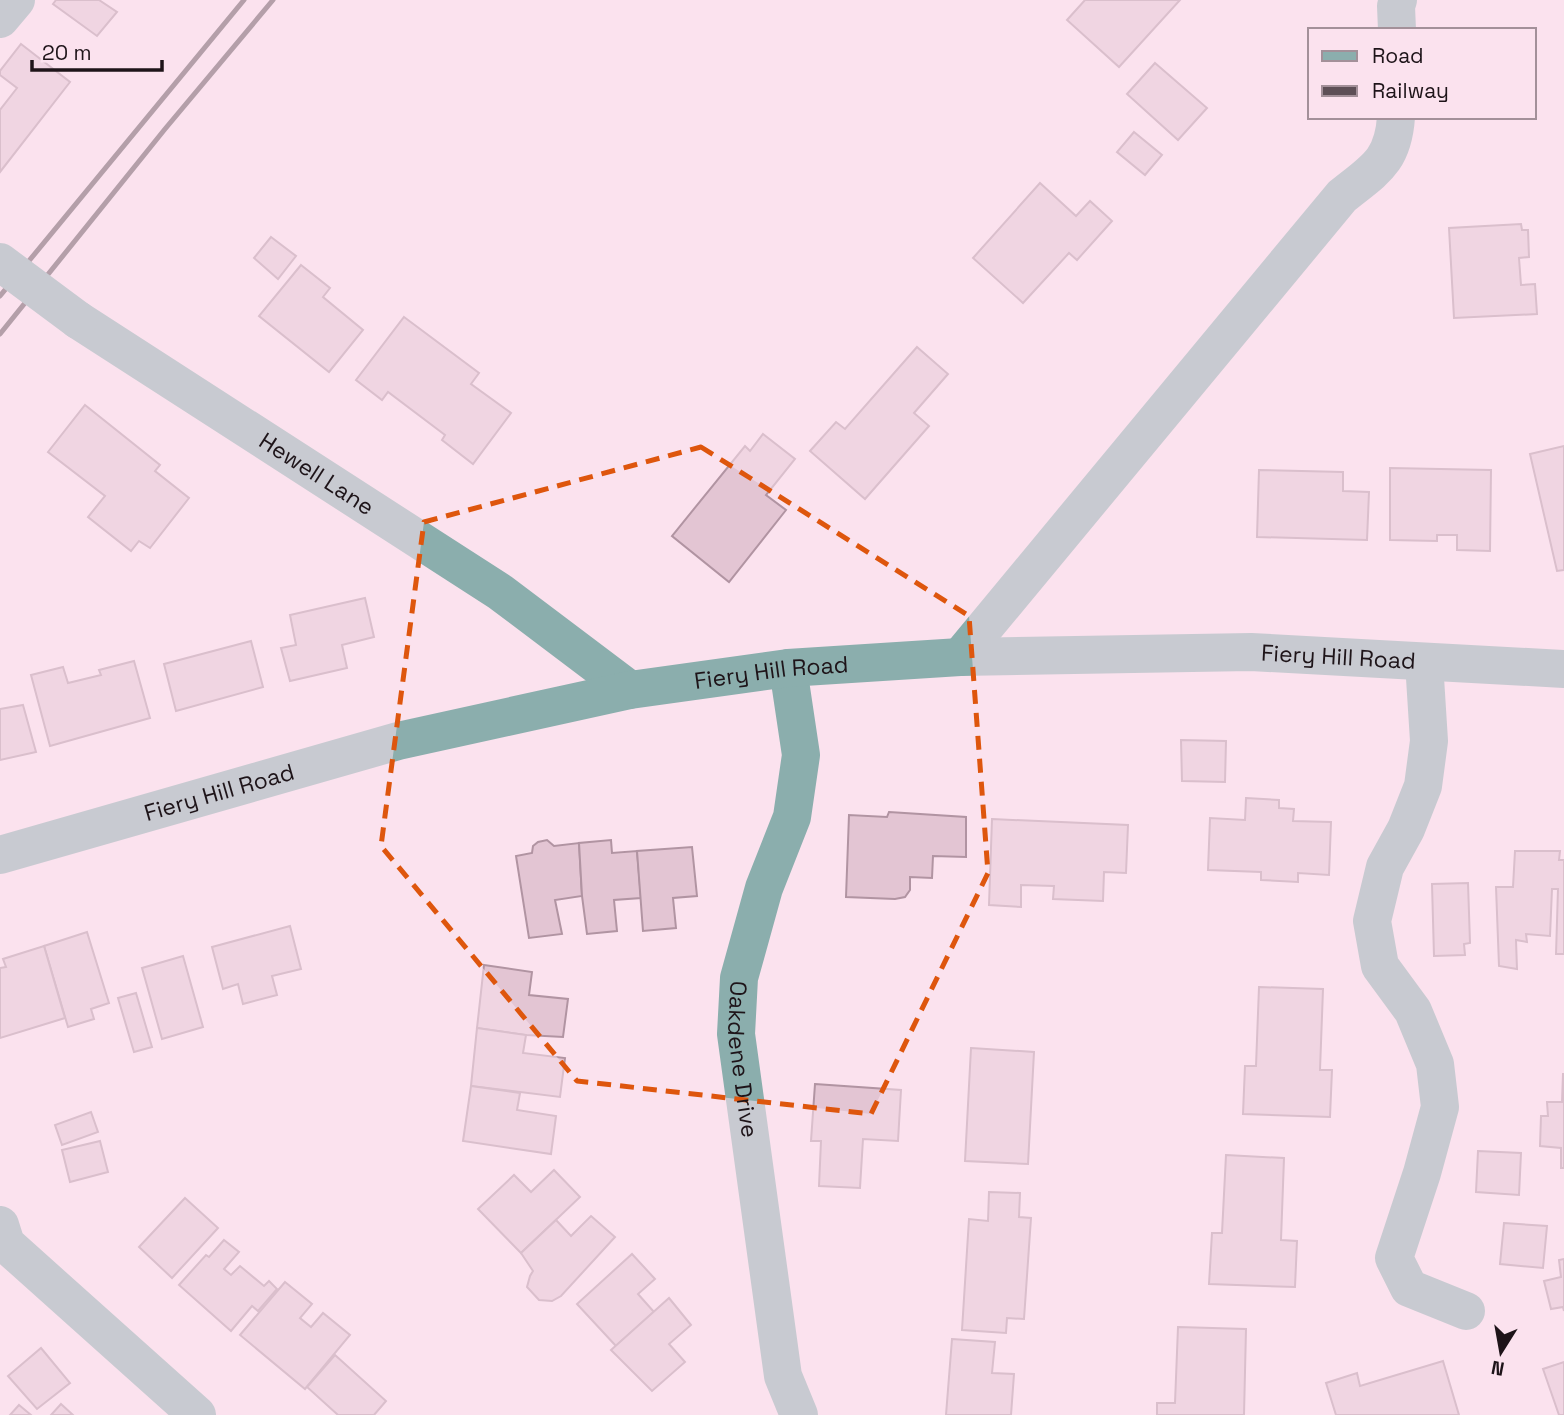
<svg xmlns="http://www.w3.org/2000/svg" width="1564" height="1415" viewBox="0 0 1564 1415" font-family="'Space Grotesk',sans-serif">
  <rect width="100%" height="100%" fill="#fbe2ee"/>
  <g fill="#e3c5d3" stroke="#b194a2" stroke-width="2">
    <path d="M56,0H99L117,12L97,36L53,4Z"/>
    <path d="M1085,0H1180L1119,67L1067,20Z"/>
    <path d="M21,44L70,82L0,172V110L17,88L0,75V71Z"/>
    <path d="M1155,63L1207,108L1178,140L1127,94Z"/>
    <path d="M1134,132L1162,155L1145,175L1117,152Z"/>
    <path d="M1040,183L1076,216L1090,201L1112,221L1077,260L1069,253L1023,303L973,258Z"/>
    <path d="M1521,224L1522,230H1528L1529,257L1519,258L1521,285L1535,284L1537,314L1454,318L1449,228Z"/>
    <path d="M271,237L296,256L278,279L254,258Z"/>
    <path d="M301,265L330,288L323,297L363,330L329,372L259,316Z"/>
    <path d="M404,317L479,373L471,384L511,413L473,464L442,440L445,435L388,392L382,400L356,380Z"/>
    <path d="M917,347L948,374L914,413L929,426L865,499L810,451L836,422L845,429Z"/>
    <path d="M85,405L160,465L155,471L189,498L150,548L139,541L131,551L88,517L105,496L48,452Z"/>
    <path d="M763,434L795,459L766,495L786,510L729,582L672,536L745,446L750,451Z"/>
    <path d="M1564,446V570L1557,571L1530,454Z"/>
    <path d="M1390,468L1491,470L1490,551L1457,550V535H1437V541L1390,540Z"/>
    <path d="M1259,470L1343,472V491L1369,492L1367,540L1257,537Z"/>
    <path d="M365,598L374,637L342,645L347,668L290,681L281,648L296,645L290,615Z"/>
    <path d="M251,641L263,687L176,711L164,664Z"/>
    <path d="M134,661L150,718L50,746L31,675L63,667L68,683L101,675L99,670Z"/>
    <path d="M23,705L36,752L0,760V709Z"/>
    <path d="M1181,740L1226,741L1225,782L1182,781Z"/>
    <path d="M1246,798L1279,800V808L1294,809L1293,821L1331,822L1329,875L1298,873V882L1261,880V872L1208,870L1210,818L1245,820Z"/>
    <path d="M889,812L966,817V857L933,856L932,878L910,877V890L905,897L895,899L846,897L849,815L887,817Z"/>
    <path d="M992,819L1128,825L1126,873L1104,872L1103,901L1053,899L1054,886L1021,885V907L989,905Z"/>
    <path d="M547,840L554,846L579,843L582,896L555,900L562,934L529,938L516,856L532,853L533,846L538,842Z"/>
    <path d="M611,840L612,853L637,851L641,898L614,900L617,931L587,934L582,896L579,843Z"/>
    <path d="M692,847L697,896L673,898L676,928L643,931L637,851Z"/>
    <path d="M1515,851H1560L1559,860H1564V954H1556L1558,889H1552L1550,936L1526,934L1527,942L1516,940L1517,969L1499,966L1496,887H1513Z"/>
    <path d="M1468,883L1470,943L1464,944L1465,955L1434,956L1432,884Z"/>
    <path d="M290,926L301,969L272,976L277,995L243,1004L238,984L223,989L212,947Z"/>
    <path d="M87,932L109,1003L91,1009L94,1019L68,1027L44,946Z"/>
    <path d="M44,946L65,1018L0,1038V968L6,967L3,959Z"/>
    <path d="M183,956L203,1027L162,1039L142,968Z"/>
    <path d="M484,965L532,972L529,995L568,999L563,1037L526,1035L477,1028Z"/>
    <path d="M1259,987L1323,989L1320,1070H1332L1330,1117L1243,1114L1245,1066H1256Z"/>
    <path d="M136,993L152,1047L134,1052L118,998Z"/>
    <path d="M477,1028L526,1035L523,1053L565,1058L560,1097L471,1086Z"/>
    <path d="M971,1048L1034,1052L1028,1164L965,1161Z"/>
    <path d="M1563,1074H1564V1168H1561V1148L1540,1146L1541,1116H1548L1547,1102H1562Z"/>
    <path d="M815,1084L901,1090L898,1141L863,1139L860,1188L819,1186L821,1141H811Z"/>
    <path d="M471,1086L520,1093L517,1110L556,1116L551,1154L463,1141Z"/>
    <path d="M91,1112L98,1132L62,1145L55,1125Z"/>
    <path d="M100,1141L108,1172L70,1182L62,1150Z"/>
    <path d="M1478,1151L1521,1153L1519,1195L1476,1192Z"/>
    <path d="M1226,1155L1284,1158L1281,1240L1297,1241L1295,1287L1209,1284L1212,1233H1222Z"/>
    <path d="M554,1170L580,1197L521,1253L478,1209L514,1175L531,1192Z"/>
    <path d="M989,1192L1020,1193L1019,1217L1031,1218L1024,1319L1007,1318L1006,1333L962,1330L969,1219L988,1221Z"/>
    <path d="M185,1198L218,1228L172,1278L139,1247Z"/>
    <path d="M591,1216L615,1237L561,1296L552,1301L539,1300L527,1287L530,1276L533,1271L521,1253L556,1220L571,1236Z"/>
    <path d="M1504,1223L1547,1226L1543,1268L1500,1264Z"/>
    <path d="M224,1240L239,1252L224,1269L231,1275L240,1266L264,1286L269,1281L277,1289L258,1311L252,1306L231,1331L179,1285L206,1255L209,1257Z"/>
    <path d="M632,1254L655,1279L638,1294L654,1312L616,1346L577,1304Z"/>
    <path d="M1564,1259V1311L1563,1307L1551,1309L1544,1281L1561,1277L1559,1260Z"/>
    <path d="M285,1282L312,1304L300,1318L311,1327L323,1313L350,1335L305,1389L240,1335Z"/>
    <path d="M669,1298L691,1325L669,1344L685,1362L652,1391L611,1350Z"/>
    <path d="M1178,1327L1246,1329L1244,1415H1157V1403H1175Z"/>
    <path d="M952,1339L995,1342L992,1373L1014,1374L1011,1415H946Z"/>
    <path d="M41,1348L70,1383L37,1409L8,1376Z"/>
    <path d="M335,1355L386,1401L374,1415H338L307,1387Z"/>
    <path d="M1443,1361L1459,1415H1336L1326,1383L1357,1373L1360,1386Z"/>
    <path d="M1564,1362V1415H1559L1543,1369Z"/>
    <path d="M61,1404L73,1415H51Z"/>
    <path d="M19,1405L31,1415H10Z"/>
  </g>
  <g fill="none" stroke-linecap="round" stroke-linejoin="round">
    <g stroke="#8baead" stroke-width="38">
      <path d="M0,19L16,0"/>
      <path d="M1397,30L1396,6L1398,0"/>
      <path id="s1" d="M78,320L500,592L630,690"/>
      <path d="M960,657L1342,196C1374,170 1393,162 1396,117"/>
      <path d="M1424,662L1429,741L1423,786L1406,829L1385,867L1372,921L1380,966L1413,1011L1435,1064L1440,1107L1422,1173L1394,1258L1409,1288L1466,1311"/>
      <path id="s2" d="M788,668L801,755L792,817L764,888L739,978L736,1034L783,1376L799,1415"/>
      <path id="s3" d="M0,855L398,741L630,690L788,668L960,657L1251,652L1564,669"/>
      <path d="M0,1225L6,1244L197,1415"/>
    </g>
    <g stroke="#5d4f56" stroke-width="5">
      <path d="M0,296L244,0"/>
      <path d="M0,334L165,129L273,0"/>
    </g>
    <path stroke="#8baead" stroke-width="38" d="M0,262L78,320"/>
  </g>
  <path d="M0 0H1564V1415H0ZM701,447L969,616L988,873L871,1114L577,1081L381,846L424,522Z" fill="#fbe2ee" fill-opacity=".55" fill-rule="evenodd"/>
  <path fill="none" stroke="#de560d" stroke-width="5" stroke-dasharray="14 9" stroke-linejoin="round" d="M701,447L969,616L988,873L871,1114L577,1081L381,846L424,522Z"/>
  <g text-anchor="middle" stroke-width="7" stroke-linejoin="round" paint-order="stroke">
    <g font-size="23" fill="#1e1419" stroke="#fbe2ee">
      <text dy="8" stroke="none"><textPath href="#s1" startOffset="284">Hewell Lane</textPath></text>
      <text dy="8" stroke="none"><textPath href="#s3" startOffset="1362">Fiery Hill Road</textPath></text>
      <text dy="8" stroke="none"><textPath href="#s3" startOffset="794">Fiery Hill Road</textPath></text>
      <text dy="8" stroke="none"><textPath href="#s3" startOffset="228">Fiery Hill Road</textPath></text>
      <text dy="8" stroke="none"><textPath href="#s2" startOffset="402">Oakdene Drive</textPath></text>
    </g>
  </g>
  <rect x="1308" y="28" width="228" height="91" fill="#fbe2ee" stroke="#a39099" stroke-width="2"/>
  <rect x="1322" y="51" width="35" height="10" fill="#8baead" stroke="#a39099" stroke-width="2"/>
  <text x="1372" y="63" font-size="21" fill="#1e1419">Road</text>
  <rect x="1322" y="86" width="35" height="10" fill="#5d4f56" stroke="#a39099" stroke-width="2"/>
  <text x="1372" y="98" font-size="21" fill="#1e1419">Railway</text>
  <g transform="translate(1501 1352) rotate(191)" stroke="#fbe2ee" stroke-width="5" paint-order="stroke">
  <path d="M0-5L12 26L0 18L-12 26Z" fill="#1e1419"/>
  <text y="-10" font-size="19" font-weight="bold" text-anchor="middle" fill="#1e1419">N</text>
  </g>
  <path d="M32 60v10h130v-10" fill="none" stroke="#1e1419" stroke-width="3.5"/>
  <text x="42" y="60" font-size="21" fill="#1e1419" stroke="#fbe2ee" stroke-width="5" paint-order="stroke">20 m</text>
</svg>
